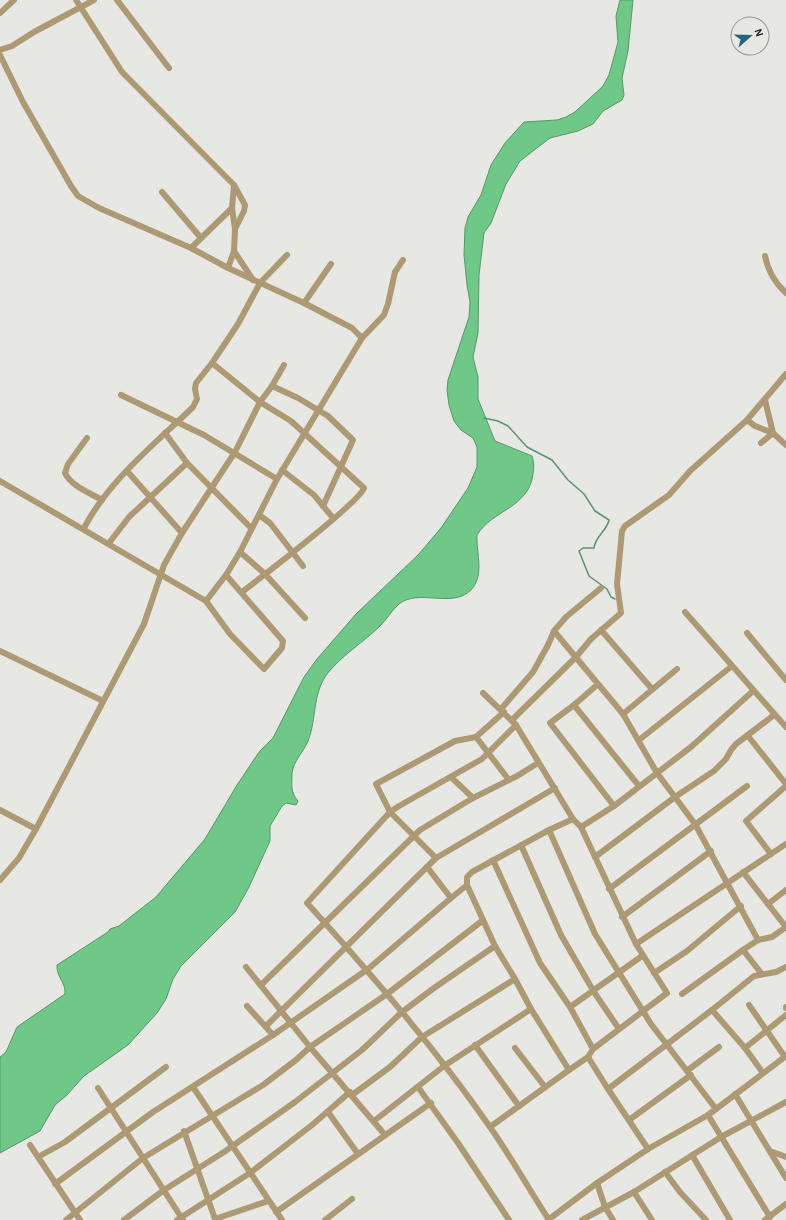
<svg xmlns="http://www.w3.org/2000/svg" width="786" height="1220" viewBox="0 0 786 1220" font-family="'Alegreya Sans',sans-serif">
  <rect width="100%" height="100%" fill="#e7e7e3"/>
  <path fill="#6fc888" stroke="#589669" d="M620,0H633L628,51L622,78L624,95L622,100L603,111L593,124L578,131L550,138L520,161L506,184L491,223L484,233L479,275L478,333L473,357L478,377V399L495,441L532,456C534,462 534,468 533,474C529,508 492,510 477,535C476,553 485,575 471,590C452,609 419,588 399,604C392,610 387,619 381,625C364,642 342,655 327,674C312,695 317,718 308,741C304,751 293,762 292,773C292,784 290,792 298,801L296,805L286,803L282,806L270,826V841L248,889L235,912L181,966L173,979L166,999L157,1013L128,1045L84,1076L67,1095L55,1105L40,1131L0,1153V1057L6,1052L17,1027L65,994C66,982 56,977 57,965L108,932L110,929L119,926L156,897L205,839L237,785L259,752L273,738L304,677L317,659L356,614L418,555L441,528L468,488L477,467V447L473,438L461,430L454,421L449,405L447,390L448,380L469,317L470,302L467,285L464,255L465,228L468,217L481,195L491,165L505,143L524,122L557,120L566,117L575,112L603,86L609,75L618,42L616,16Z"/>
  <g fill="none" stroke-linecap="round" stroke-linejoin="round">
    <path stroke="#589669" stroke-width="1.5" d="M484,418L498,421L508,426L527,447L552,460L568,480L584,494L595,511L609,520C607,531 595,536 594,548H583L579,551L589,576L607,589L611,597L615,599"/>
    <g stroke="#ad9974" stroke-width="6">
      <path d="M76,0L122,72L234,185L245,205L244,211L235,229L234,251L253,280"/>
      <path d="M117,0L169,68"/>
      <path d="M0,13L14,0"/>
      <path d="M0,50L12,46L34,32L94,0"/>
      <path d="M0,55L23,102L71,186L78,196L99,208L191,248L228,268L304,303L352,328L362,338"/>
      <path d="M234,185L232,208L235,229"/>
      <path d="M162,192L201,238"/>
      <path d="M191,248L232,208"/>
      <path d="M765,256C768,271 774,282 786,293"/>
      <path d="M228,268L234,251"/>
      <path d="M304,303L331,264"/>
      <path d="M212,363L260,402L291,421L364,488C359,503 260,578 242,592"/>
      <path d="M272,386L298,398L328,416L353,440L323,506"/>
      <path d="M121,395L204,435L277,479"/>
      <path d="M747,420L755,426L773,433L786,445"/>
      <path d="M165,433L187,463L251,528"/>
      <path d="M87,438L68,464L65,473C71,486 90,493 102,500"/>
      <path d="M761,443L773,433L765,400"/>
      <path d="M282,470L314,495L333,518"/>
      <path d="M127,471L182,533"/>
      <path d="M0,481L206,601L230,634L264,669L282,648L283,641L226,575"/>
      <path d="M259,515L270,523L303,566"/>
      <path d="M84,528C109,480 155,444 193,407L197,399L195,389L196,383L212,363L238,324L260,283L287,255"/>
      <path d="M109,543L129,517L187,463"/>
      <path d="M240,552L265,574L305,618"/>
      <path d="M206,601L226,575L240,552L277,479L362,338L384,315L388,304L395,272L403,260"/>
      <path d="M685,612L786,727"/>
      <path d="M601,630L652,689"/>
      <path d="M554,631L623,714L657,773L695,824L758,940"/>
      <path d="M747,633L786,680"/>
      <path d="M0,651L103,701"/>
      <path d="M597,685L574,705L550,723L614,806"/>
      <path d="M483,693L516,725L573,819L581,827L636,944L667,993L593,1049L588,1057"/>
      <path d="M574,705L639,786"/>
      <path d="M501,709L533,672L548,645L554,631L566,617L601,588"/>
      <path d="M623,714L677,669"/>
      <path d="M512,720L576,657L591,639L621,613L617,584L622,531L625,526L669,495L690,471L747,420L786,374"/>
      <path d="M516,725L482,759L399,806L390,812L307,903C372,975 435,1048 490,1127C511,1157 529,1189 549,1220"/>
      <path d="M748,736L786,784"/>
      <path d="M476,737L509,780"/>
      <path d="M639,740L732,666"/>
      <path d="M451,777L473,798"/>
      <path d="M0,810L36,829"/>
      <path d="M581,827L614,806L691,747L753,691"/>
      <path d="M549,830L595,934L651,1024L716,1109"/>
      <path d="M521,845L561,935L594,992L619,1029"/>
      <path d="M771,854L746,821L786,786"/>
      <path d="M595,857L675,797L714,771L726,759L731,750L736,744L774,715"/>
      <path d="M436,858L390,812L376,784L455,741L476,737L504,712"/>
      <path d="M493,860L540,963L570,1007L593,1049"/>
      <path d="M743,872L786,927"/>
      <path d="M0,880L19,858L36,829L144,624L164,565L182,533L235,452L260,402L272,386L284,365"/>
      <path d="M467,885V877L472,872L549,830L573,819"/>
      <path d="M609,889L747,786"/>
      <path d="M768,904L786,890"/>
      <path d="M622,917L711,851"/>
      <path d="M636,944L786,844"/>
      <path d="M743,950L761,973"/>
      <path d="M246,967L310,1047L385,1135"/>
      <path d="M654,973L687,951L741,906"/>
      <path d="M261,985L420,830L473,798L517,776L538,763"/>
      <path d="M682,994L743,950L758,940L772,937L786,927"/>
      <path d="M749,1005L785,1057"/>
      <path d="M247,1006L273,1035"/>
      <path d="M570,1007L642,956"/>
      <path d="M786,1007V1008"/>
      <path d="M712,1010L745,1048L763,1073"/>
      <path d="M266,1026L436,858L555,788"/>
      <path d="M475,1045L519,1106"/>
      <path d="M515,1048L545,1087"/>
      <path d="M745,1048L786,1015"/>
      <path d="M569,1070L588,1057L608,1089"/>
      <path d="M688,1070L719,1047"/>
      <path d="M193,1087L282,1220"/>
      <path d="M418,1087L458,1143L509,1220"/>
      <path d="M98,1088L183,1220"/>
      <path d="M735,1094L786,1178"/>
      <path d="M352,1095L390,1067L422,1037L515,979L495,946L467,885L451,898"/>
      <path d="M328,1112L358,1154"/>
      <path d="M708,1115L770,1217"/>
      <path d="M629,1120L691,1075"/>
      <path d="M374,1121L444,1066L531,1009"/>
      <path d="M490,1127L569,1070L531,1009L515,979"/>
      <path d="M184,1131L215,1219L268,1201"/>
      <path d="M30,1145L80,1220"/>
      <path d="M648,1149L608,1089L712,1010L754,976L776,972L786,967"/>
      <path d="M770,1151L786,1157"/>
      <path d="M692,1155L730,1220"/>
      <path d="M38,1157L65,1142L166,1067"/>
      <path d="M665,1172L680,1192L706,1220"/>
      <path d="M597,1183L605,1207L613,1220"/>
      <path d="M55,1184L153,1112L273,1035L368,969L451,898L427,867"/>
      <path d="M634,1192L652,1220"/>
      <path d="M276,1212L431,1103"/>
      <path d="M66,1220L143,1158L263,1085L296,1060L310,1047L387,994L482,921"/>
      <path d="M124,1220L164,1190L224,1152L295,1102L362,1050L402,1012L434,988L495,946"/>
      <path d="M177,1220L250,1173L312,1125L350,1092"/>
      <path d="M325,1220L352,1199"/>
      <path d="M548,1220L597,1183L648,1149L708,1115L786,1056"/>
      <path d="M582,1220L634,1192L721,1137L786,1102"/>
      <path d="M765,1220L786,1204"/>
    </g>
  </g>
  <g transform="translate(750 36) rotate(70)"><circle r="19" fill="#e7e7e3" stroke="#999996"/>
  <path d="M0-3L7 15L0 10L-7 15Z" fill="#24667a"/>
  <text y="-6" font-size="11" font-weight="bold" text-anchor="middle" fill="#232322">N</text>
  </g>
</svg>
